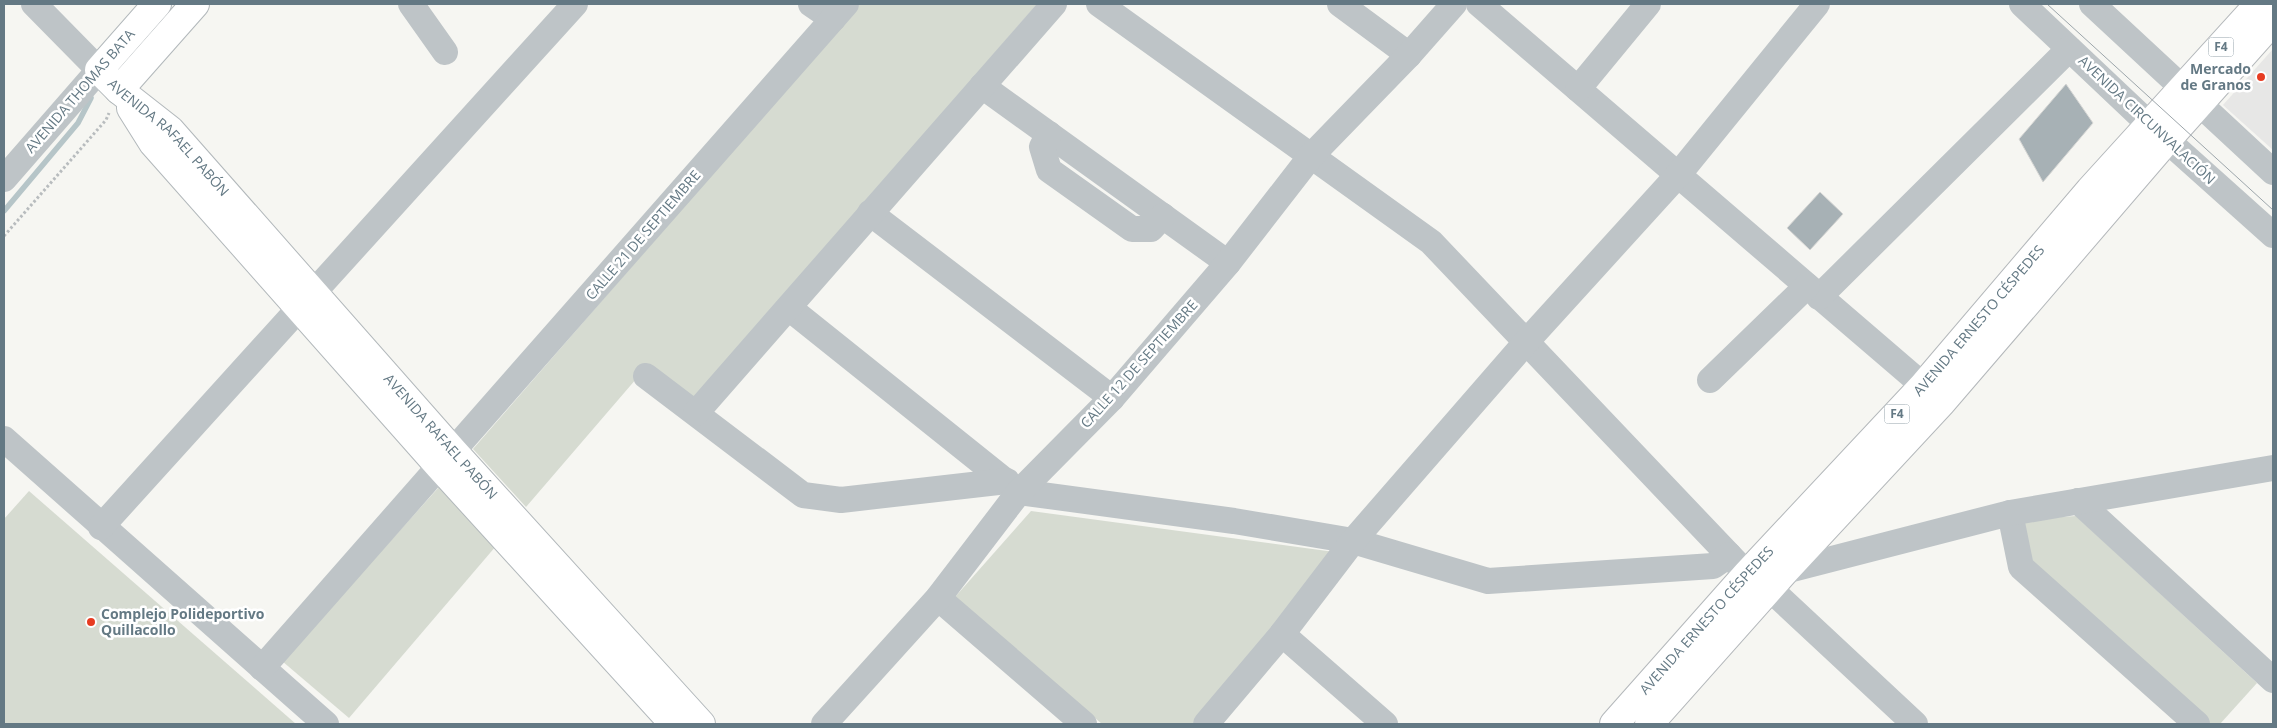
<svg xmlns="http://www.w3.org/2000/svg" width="2277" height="728" viewBox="0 0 2277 728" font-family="'Open Sans',sans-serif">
  <rect width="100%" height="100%" fill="#f6f6f2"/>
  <path fill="#e7e7e6" d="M2273,49V150L2223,105Z"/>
  <g fill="#d6dbd1">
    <path d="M860,4H1037L693,403L649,364L526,507L473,449Z"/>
    <path d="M440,486L496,546L349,718L282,661Z"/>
    <path d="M29,491L296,724H4V519Z"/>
    <path d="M1031,511L1342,553L1193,724H1102L955,597Z"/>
    <path d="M2076,516L2257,683L2220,724H2205L2029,563L2017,520Z"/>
  </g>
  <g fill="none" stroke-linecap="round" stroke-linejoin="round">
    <path stroke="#b6c5c8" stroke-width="5.5" d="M4,211L78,123L91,98"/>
  </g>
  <g fill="#a7b1b5" stroke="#d7d7d5">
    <path d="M2066,84L2093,123L2043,182L2019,139Z"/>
    <path d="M1820,192L1843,214L1810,250L1787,228Z"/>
  </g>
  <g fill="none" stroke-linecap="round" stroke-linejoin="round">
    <g stroke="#b2b8bb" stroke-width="30">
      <g id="major">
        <path id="s1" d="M157,4L99,70L119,90L170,130L453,451L701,724"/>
        <path d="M119,90L195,4"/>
        <path d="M131,108L153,143L439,466L674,724"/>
      </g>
    </g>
    <g stroke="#b4b8bb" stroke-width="30">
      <g id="highway">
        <path id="s2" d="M1614,724L1747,574L1923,386L2090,190L2259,4"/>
        <path d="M1649,724L1785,571L1942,402L2167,140L2273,21"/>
      </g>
    </g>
    <path stroke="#b8bcbe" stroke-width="3" stroke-dasharray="2.5 2.5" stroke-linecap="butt" d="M4,236L106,120L109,113"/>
    <g stroke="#bec4c7" stroke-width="26">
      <path d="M411,4L445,52"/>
      <path d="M811,4L833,19"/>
      <path d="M1099,4L1431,242L1747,574L1769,588L1915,724"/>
      <path d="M1340,4L1409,55"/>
      <path d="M1479,4L1939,399"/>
      <path d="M2022,4L2150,125L2273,235"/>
      <path d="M2092,4L2273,172"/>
      <path d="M982,86L1228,263"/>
      <path d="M1578,89L1648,4"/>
      <path d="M1049,134L1042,147L1049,170L1132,229H1151L1163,216"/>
      <path d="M4,179L99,70L34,4"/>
      <path d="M870,213L1112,398"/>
      <path d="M1819,297L2069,49"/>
      <path d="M789,308L1019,492L1234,521L1353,541L1488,581L1713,566L1729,555"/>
      <path d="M646,376L803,495L841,500L1007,481"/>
      <path d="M1710,380L1807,286"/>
      <path d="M696,413L1054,4"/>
      <path d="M4,439L326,724"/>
      <path d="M2078,501L2273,680"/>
      <path d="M2010,513L2021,567L2197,724"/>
      <path d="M101,527L575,4"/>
      <path d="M1785,571L2010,513L2273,468"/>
      <path d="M938,598L1084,724"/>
      <path d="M1282,634L1385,724"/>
      <path d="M262,668L846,4"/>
      <path d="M824,724L938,598L1019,492L1112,398L1228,263L1311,156L1409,55L1454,4"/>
      <path d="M1206,724L1282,634L1353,541L1527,341L1678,175L1817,4"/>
    </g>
    <use href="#major" stroke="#fff" stroke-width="28"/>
    <use href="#highway" stroke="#fff" stroke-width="28"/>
    <path stroke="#9da6ab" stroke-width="1" d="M2047,4L2273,210"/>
  </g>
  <g fill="#e73c22" stroke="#fff" stroke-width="2">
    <circle cx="2261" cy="77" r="5"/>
    <circle cx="91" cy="622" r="5"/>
  </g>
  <g text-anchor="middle" stroke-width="5" stroke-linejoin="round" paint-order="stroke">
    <g fill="#fff" stroke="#92a1a9" stroke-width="1">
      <rect x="2208.5" y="37.5" width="25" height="19" rx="4"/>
      <rect x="1884.5" y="404.5" width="25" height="19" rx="4"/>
    </g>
    <g font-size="12" font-weight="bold" fill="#647984">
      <text x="2221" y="51">F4</text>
      <text x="1897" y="418">F4</text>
    </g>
    <g font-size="14" font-weight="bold" fill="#647984" stroke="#fff" text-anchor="end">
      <text x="2251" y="74">Mercado<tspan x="2251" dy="16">de Granos</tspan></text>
      <text x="101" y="619" text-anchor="start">Complejo Polideportivo<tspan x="101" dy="16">Quillacollo</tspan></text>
    </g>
    <g font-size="14" fill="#647984" stroke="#fff">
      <text transform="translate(80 91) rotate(-49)" y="5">AVENIDA THOMAS BATA</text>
      <text transform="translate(2147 120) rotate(43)" y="5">AVENIDA CIRCUNVALACIÓN</text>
      <text dy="5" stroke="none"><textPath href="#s1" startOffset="185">AVENIDA RAFAEL PABÓN</textPath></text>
      <text transform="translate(643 235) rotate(-49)" y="5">CALLE 21 DE SEPTIEMBRE</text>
      <text dy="5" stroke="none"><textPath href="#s2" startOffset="544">AVENIDA ERNESTO CÉSPEDES</textPath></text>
      <text transform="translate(1139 364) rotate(-48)" y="5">CALLE 12 DE SEPTIEMBRE</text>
      <text dy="5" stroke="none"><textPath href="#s1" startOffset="590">AVENIDA RAFAEL PABÓN</textPath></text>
      <text dy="5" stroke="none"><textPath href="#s2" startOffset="139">AVENIDA ERNESTO CÉSPEDES</textPath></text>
    </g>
  </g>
  <rect width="2277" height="728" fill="none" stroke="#647984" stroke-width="10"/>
</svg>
